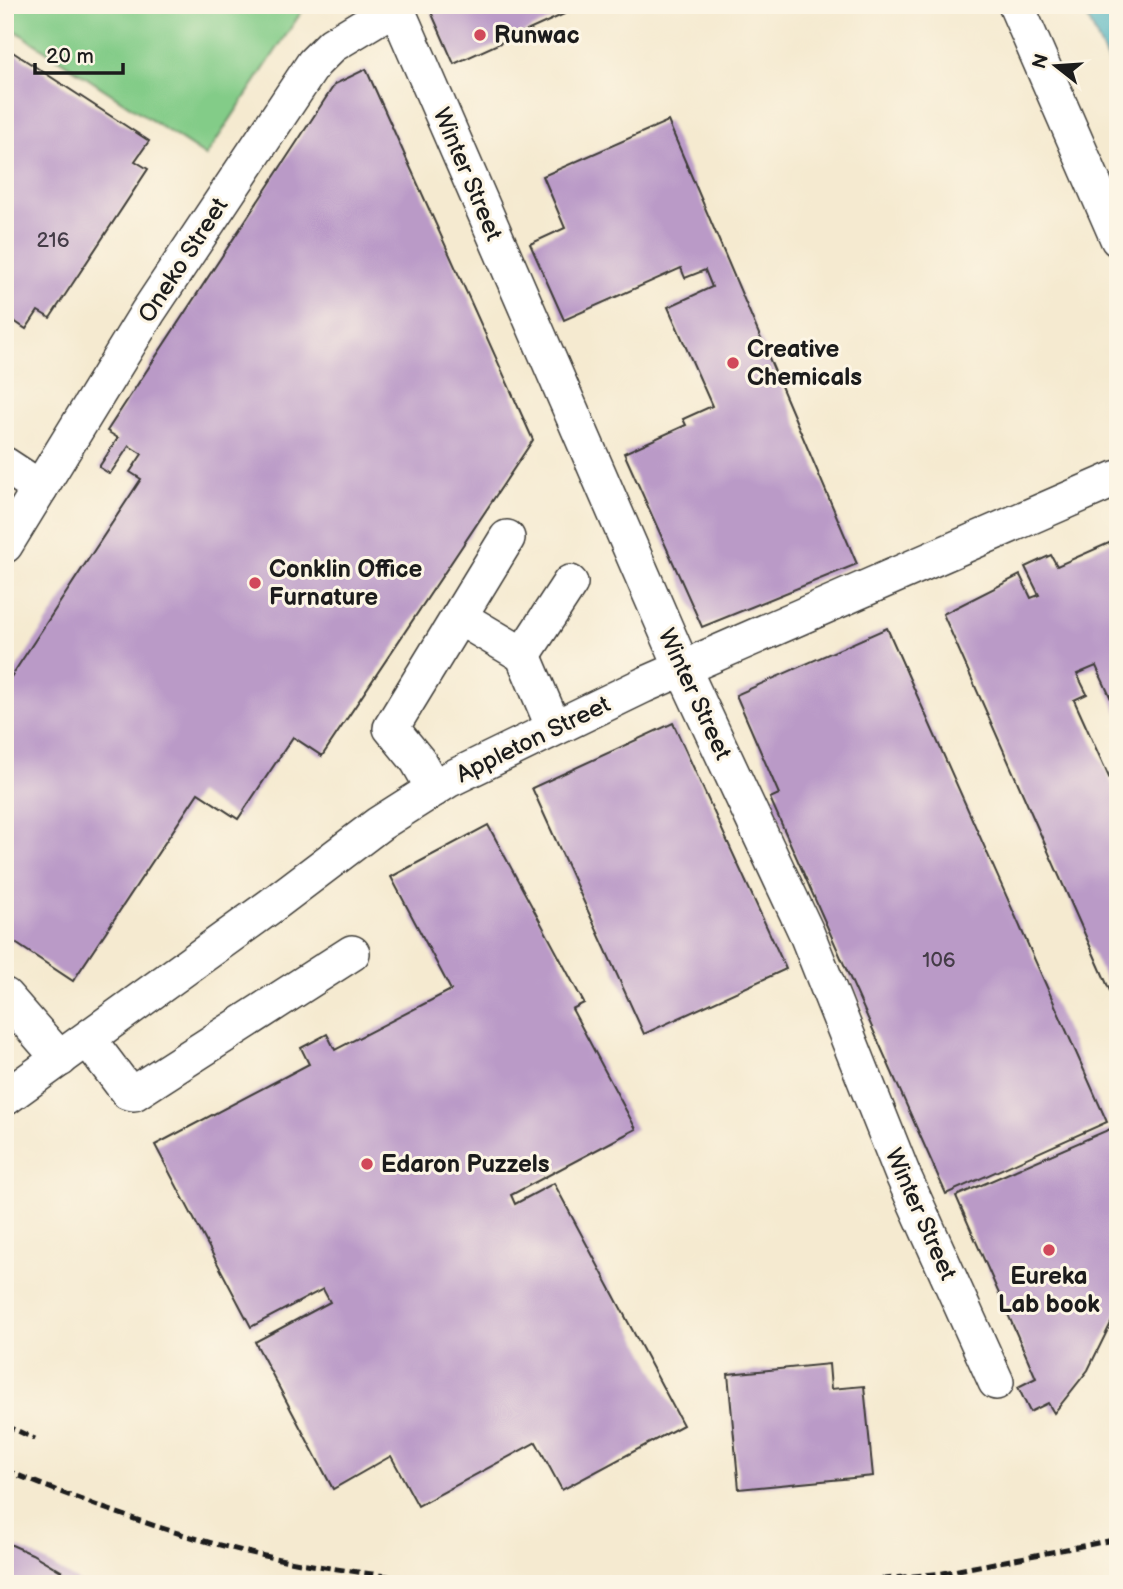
<svg xmlns="http://www.w3.org/2000/svg" width="1123" height="1589" viewBox="0 0 1123 1589" font-family="'Balsamiq Sans',sans-serif">
  <rect width="100%" height="100%" fill="#fcf5e5"/>
  <filter id="ink" filterUnits="userSpaceOnUse"><feTurbulence type="fractalNoise" baseFrequency=".0143" numOctaves="2"/><feDisplacementMap in="SourceGraphic" scale="14" xChannelSelector="R" yChannelSelector="G"/><feConvolveMatrix kernelMatrix="1 2 1 2 8 2 1 2 1" color-interpolation-filters="sRGB"/></filter>
  <filter id="wash" filterUnits="userSpaceOnUse"><feTurbulence type="fractalNoise" baseFrequency=".00686" numOctaves="4" result="noise"/><feDisplacementMap in="SourceGraphic" scale="28" xChannelSelector="R" yChannelSelector="G"/><feGaussianBlur stdDeviation="1.57" result="paint"/><feColorMatrix in="noise" values="0 0 0 0 0 0 0 0 0 0 0 0 0 0 0 0 0 1.4 0 .05"/><feComposite in="paint" operator="in"/></filter>
  <g filter="url(#wash)">
    <rect width="100%" height="100%" fill="#f5ead0"/>
    <path fill="#83cc88" stroke="#507452" stroke-width="2" d="M5,5H306L206,156L5,24Z"/>
    <path fill="#3dacbb" stroke="#2c646c" stroke-width="2" d="M1082,5H1118V84Z"/>
    <g id="blocks">
      <g fill="#ba9ac7">
        <path d="M428,5H584L454,64Z"/>
        <path d="M5,47L149,141L135,161L148,169L50,318L38,311L26,329L5,315Z"/>
        <path d="M366,69L533,440L322,756L293,737L238,819L198,793L73,981L5,936V686L141,479L130,472L142,454L129,446L110,474L99,467L118,438L107,431L335,84Z"/>
        <path d="M668,121L857,564L702,627L624,453L686,425L683,419L712,406L668,307L712,287L705,270L685,278L681,268L564,320L530,244L565,228L543,176Z"/>
        <path d="M1118,539V714L1096,666L1077,674L1087,694L1074,700L1118,797V1009L943,614L1020,575L1031,598L1039,595L1025,567L1051,555L1057,566Z"/>
        <path d="M887,628L1107,1122L946,1194L770,798L779,794L736,695Z"/>
        <path d="M673,723L786,969L644,1034L532,788Z"/>
        <path d="M488,825L584,1003L572,1009L636,1129L511,1195L515,1204L554,1183L683,1425L562,1490L536,1442L418,1506L391,1456L333,1489L255,1342L330,1302L323,1289L251,1327L155,1145L309,1064L301,1048L327,1034L335,1050L451,990L391,877Z"/>
        <path d="M1110,1129L1118,1150V1304L1115,1315L1088,1370L1054,1413L1048,1403L1030,1412L1018,1387L1036,1378L956,1196Z"/>
        <path d="M829,1364L831,1389L864,1386L873,1476L739,1489L728,1374Z"/>
        <path d="M5,1542L32,1554L83,1584H5Z"/>
      </g>
    </g>
  </g>
  <g filter="url(#ink)">
    <use href="#blocks" fill-opacity="0" stroke="#3d3b37" stroke-width="2"/>
    <g fill="none" stroke-linecap="round" stroke-linejoin="round">
      <g stroke="#3d3b37" stroke-width="38">
        <g id="minor">
          <path d="M395,5L683,669L806,932L902,1173L996,1382"/>
          <path d="M1016,5L1118,239"/>
          <path d="M5,465L40,488"/>
          <path d="M5,545L148,312L314,63L332,45L395,7"/>
          <path d="M459,617L523,655L554,728"/>
          <path d="M523,655L570,583"/>
          <path d="M434,789L418,761L391,728L507,538"/>
          <path d="M5,996L60,1059"/>
          <path d="M88,1039L128,1092L134,1093L352,953"/>
          <path d="M5,1098L272,905L379,824L448,780L644,685L1118,478"/>
        </g>
      </g>
      <use href="#minor" stroke="#fff" stroke-width="35"/>
      <g stroke="#1c1c1c" stroke-width="5" stroke-dasharray="10 5" stroke-linecap="butt">
        <path d="M5,1425L35,1439"/>
        <path d="M5,1470C84,1502 164,1532 247,1552C315,1568 386,1576 456,1584"/>
        <path d="M837,1584L943,1573L1118,1539"/>
      </g>
    </g>
  </g>
  <g fill="#d1495b" stroke="#fcf5e5" stroke-width="2.5">
    <circle cx="480" cy="35" r="7"/>
    <circle cx="733" cy="363" r="7"/>
    <circle cx="255" cy="583" r="7"/>
    <circle cx="367" cy="1164" r="7"/>
    <circle cx="1049" cy="1250" r="7"/>
  </g>
  <g text-anchor="middle" stroke-width="6" stroke-linejoin="round" paint-order="stroke">
    <g font-size="21" fill="#443c47">
      <text x="53" y="247">216</text>
      <text x="939" y="967">106</text>
    </g>
    <g font-size="24" font-weight="bold" fill="#1c1c1c" stroke="#fcf5e5" text-anchor="start">
      <text x="494" y="43">Runwac</text>
      <text x="747" y="357">Creative<tspan x="747" dy="28">Chemicals</tspan></text>
      <text x="269" y="577">Conklin Office<tspan x="269" dy="28">Furnature</tspan></text>
      <text x="381" y="1172">Edaron Puzzels</text>
      <text x="1049" y="1284" text-anchor="middle">Eureka<tspan x="1049" dy="28">Lab book</tspan></text>
    </g>
    <g font-size="24" fill="#1c1c1c" stroke="#fcf5e5">
      <text transform="translate(468 174) rotate(67)" y="8">Winter Street</text>
      <text transform="translate(183 260) rotate(-57)" y="8">Oneko Street</text>
      <text transform="translate(695 694) rotate(65)" y="8">Winter Street</text>
      <text transform="translate(533 739) rotate(-26)" y="8">Appleton Street</text>
      <text transform="translate(921 1214) rotate(66)" y="8">Winter Street</text>
    </g>
  </g>
  <rect width="1123" height="1589" fill="none" stroke="#fcf5e5" stroke-width="28"/>
  <g transform="translate(1056 66) rotate(287)" stroke="#fcf5e5" stroke-width="5" paint-order="stroke">
  <path d="M0-5L12 26L0 18L-12 26Z" fill="#1c1c1c"/>
  <text y="-10" font-size="19" font-weight="bold" text-anchor="middle" fill="#1c1c1c">N</text>
  </g>
  <path d="M35 63v10h88v-10" fill="none" stroke="#1c1c1c" stroke-width="3.5"/>
  <text x="46" y="63" font-size="21" fill="#1c1c1c" stroke="#fcf5e5" stroke-width="5" paint-order="stroke">20 m</text>
</svg>
